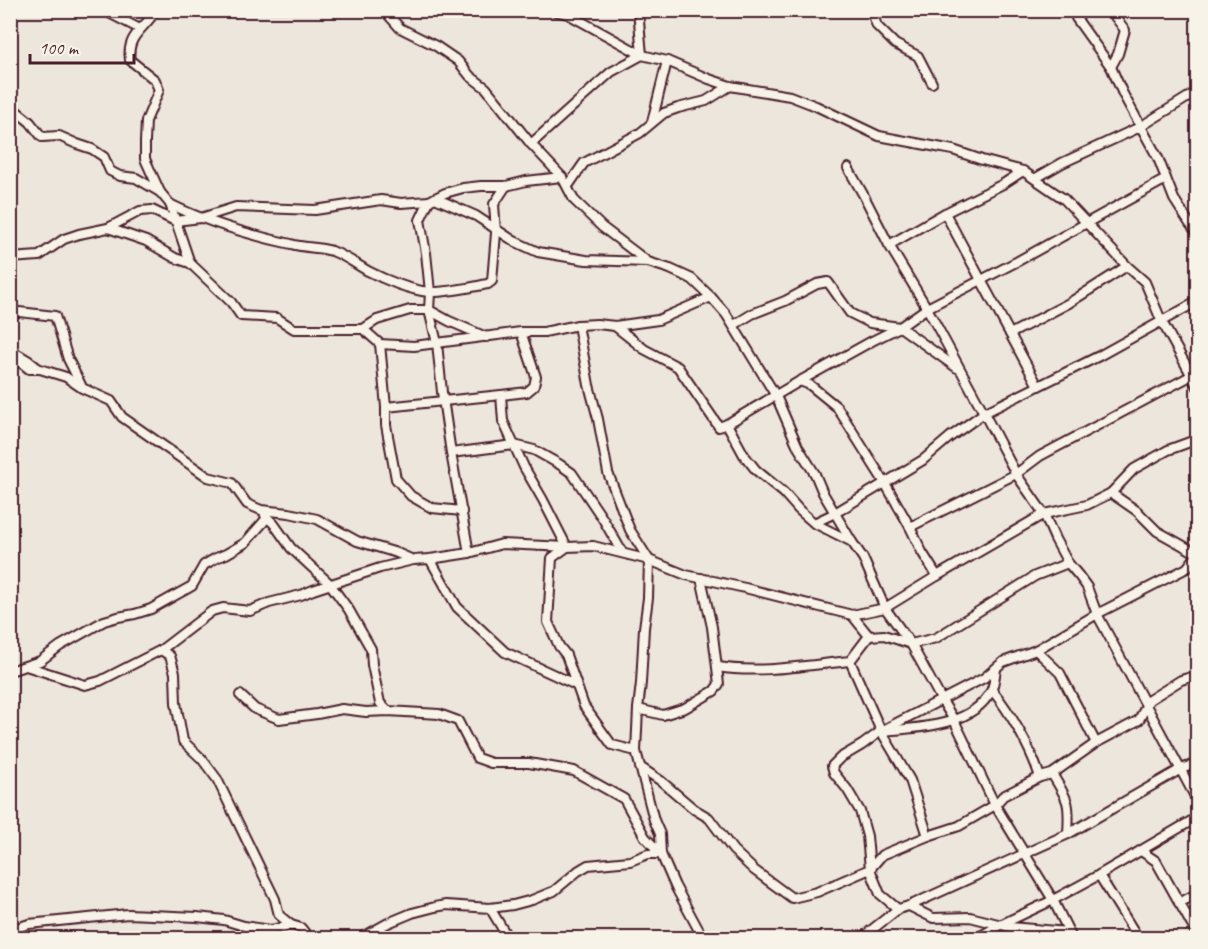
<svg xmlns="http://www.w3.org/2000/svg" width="1208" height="949" viewBox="0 0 1208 949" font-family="Caveat,sans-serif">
  <rect width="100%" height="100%" fill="#ece6dd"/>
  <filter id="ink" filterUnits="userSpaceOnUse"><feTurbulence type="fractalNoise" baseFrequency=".0167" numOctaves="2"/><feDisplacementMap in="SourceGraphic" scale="12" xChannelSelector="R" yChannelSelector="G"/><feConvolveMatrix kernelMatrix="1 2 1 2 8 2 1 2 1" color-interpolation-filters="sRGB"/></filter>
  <g filter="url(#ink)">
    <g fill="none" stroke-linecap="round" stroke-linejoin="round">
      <g stroke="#4a1f2b" stroke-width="12">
        <g id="street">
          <path d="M103,10L140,29"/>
          <path d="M156,10C145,29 126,35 130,60L155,80L159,90L146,121L145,142V159L160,192"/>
          <path d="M384,10L400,28L436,46L458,61L470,76L486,88L531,144L562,177L574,200L602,227L648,262L670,269L692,279L711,297L726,314L776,396L798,447L815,474L823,493L852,542"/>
          <path d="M550,10L568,14L642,55L667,61L709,79L730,86L790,96L816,106L879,136L953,150L982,160L1023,171L1003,184L945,213L889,245L927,308L984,413L1016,474L1040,456L1198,372"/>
          <path d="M871,10L877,26L895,44L918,56L932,83"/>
          <path d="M1073,10L1076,18L1111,67"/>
          <path d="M1110,10L1125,30L1118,54L1111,67L1123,94L1158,158L1174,199L1190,224L1198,234"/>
          <path d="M10,103L14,109L30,122L42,137L59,136L77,144L92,149L104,157L110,171L120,176L136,178L160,192L170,204L190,263"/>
          <path d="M652,122L667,61"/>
          <path d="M531,144L611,72L642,55L638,10"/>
          <path d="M848,168L864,196L889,245"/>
          <path d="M1023,171L1064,199L1127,266L1145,282L1161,320L1198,387"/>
          <path d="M1036,178L1062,163L1140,127L1198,91"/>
          <path d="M568,186L584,163L640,133L664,113L678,108L706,101L730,86"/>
          <path d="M435,198L476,216L514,241L538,252L586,260L647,262"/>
          <path d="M170,204C208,223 250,235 291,244C304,248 319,247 332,251C345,256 356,264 368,271C385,280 410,290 429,292C445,293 471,287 488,284L492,281L496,233L494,204L506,186"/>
          <path d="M945,213L1038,386"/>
          <path d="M108,228L146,241L175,258L190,263L231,302L241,316L277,318L294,329H363L380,344L414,346L521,332H544L578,325L597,324L615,326L658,320L711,297"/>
          <path d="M10,258L39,256L64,239L79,234L108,228L140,211L152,210L175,221L201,218L236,207L315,210L381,200L401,203L429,201"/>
          <path d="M10,311L55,316L68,359L81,385"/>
          <path d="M578,325L589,385L598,419L608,473L630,530L649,560L648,598L644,628L641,683L638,709L636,751"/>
          <path d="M734,325L752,314L785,301L817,284L828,282L850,313L870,323L900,327L957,368"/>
          <path d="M615,326L644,349L678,367L719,427L727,424L800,381L872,341L900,327L927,308L1018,261L1166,179"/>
          <path d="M363,329L377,320L410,310H429L449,321L486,337"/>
          <path d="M1010,334L1069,303L1127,266"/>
          <path d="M380,344L386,407L501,395L503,421L524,467L543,500L567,547L552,558L548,622L559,646L566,655L584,706L612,745L636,751L654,820L660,834L661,854L675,886L703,938"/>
          <path d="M10,352L19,361L29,369H40L66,377L82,388L111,401L122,417L208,477L232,483L247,504L261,510L289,513L317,519L357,541L397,553L413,560"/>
          <path d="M14,352L29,361L39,369"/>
          <path d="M800,381L810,385L837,407L885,483L910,527L1016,474L1044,514L1055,539L1068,563L1079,576L1087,587L1097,614L1198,802"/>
          <path d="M501,395L527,392L534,386L536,377L521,332"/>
          <path d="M386,407V425L396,479L411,496L432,508L462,511"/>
          <path d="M727,424L744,455L756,470L784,493L799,510L814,523L852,542L863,558L885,608L911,644L941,699L954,720L995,805L1053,900L1072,938"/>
          <path d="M451,453L514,445L534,450L559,464L572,473L603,519L622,552"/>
          <path d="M1111,493L1137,511L1157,531L1198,554"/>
          <path d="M265,515L274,524L291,548L330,584L349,610L371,649L372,665L380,703L388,711"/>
          <path d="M814,523L835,513L923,460L950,437L984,413L1099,356L1198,301"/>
          <path d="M910,527L922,552L937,576"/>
          <path d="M469,553L451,453L442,392L437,343L429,310L430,292L426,253L420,220L429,201L445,193L463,188L481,186H506L526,181L562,177"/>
          <path d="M1198,554L1187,568L1097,614L1036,650L1003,662L984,678L881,731L862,745L840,758L832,766L834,773L847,789L860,811L867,836L870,869L880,894L898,909L909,906L1068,834L1181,769L1198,763"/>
          <path d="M430,559L457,607L505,652L576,685"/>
          <path d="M852,615L869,636L884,635L911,644L936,638L1035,576L1068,563"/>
          <path d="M161,650L170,656L175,673L176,703L183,741L202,759L217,779L275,899L279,915L291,925"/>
          <path d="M1036,650L1060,673L1096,743"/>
          <path d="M850,661L881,731C917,728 972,727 991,691C994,685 995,676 996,669"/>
          <path d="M26,666L85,685L100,681L161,650L212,611L223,608L250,611L269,603L301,595L313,590L380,568L413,560L430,559L469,553L502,544L567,547L593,546L649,560L686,575L745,588L852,615L885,608L937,576L1044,514L1087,505L1111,493L1134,469L1168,450L1198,439"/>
          <path d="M718,667C760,674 808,665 850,661L869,636"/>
          <path d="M10,671L40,661L60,646L104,621L118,617L135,614L151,609L174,596L192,586L204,565L216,558L226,554L245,543L267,518"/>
          <path d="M992,690C1011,713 1031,749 1040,777"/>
          <path d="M240,695L255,709L279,719L317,714L342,709L366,712L388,711L439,714L458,721L477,758L491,763H529L574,771L624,799L645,837L661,854"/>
          <path d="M638,709L663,715L685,708L714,691L719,684L712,627L701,578"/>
          <path d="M881,731L910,780L928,836"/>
          <path d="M640,767L661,781L694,809L709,818L733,850L754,870L792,898L817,892L870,869L882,855L928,836L959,826L995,805L1003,796L1040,777L1052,774L1096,743L1139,720L1149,700L1181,680L1198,675"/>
          <path d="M1052,774C1069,801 1070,803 1068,834"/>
          <path d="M1141,851L1156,861L1198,936"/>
          <path d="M1099,875L1138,938"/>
          <path d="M1179,903L1198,893"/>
          <path d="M909,906L933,918L970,917L1010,927L1068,932"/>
          <path d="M490,908L508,938"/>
          <path d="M10,930L29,924L128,914L197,917L224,920L244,926L271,930L291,925L301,928L309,938"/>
          <path d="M361,938L388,923L412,913L435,907L446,905L490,908L513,905L532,900L554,891L578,871L588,865L630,861L648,854H661"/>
          <path d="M865,938L864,936L898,909"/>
          <path d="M977,938L1000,925L1053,900L1099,875L1198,817"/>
        </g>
      </g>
      <use href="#street" stroke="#f7f3e8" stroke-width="8"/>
    </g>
  </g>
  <rect width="1208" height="949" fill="none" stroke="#f7f3e8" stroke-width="36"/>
  <rect x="18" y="18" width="1172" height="913" fill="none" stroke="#4a1f2b" stroke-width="2" filter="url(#ink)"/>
  <path d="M30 54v9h104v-9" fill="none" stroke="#4a1f2b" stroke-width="3"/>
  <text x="39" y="54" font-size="18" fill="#4a1f2b" stroke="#f7f3e8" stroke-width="4.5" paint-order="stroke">100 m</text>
</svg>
